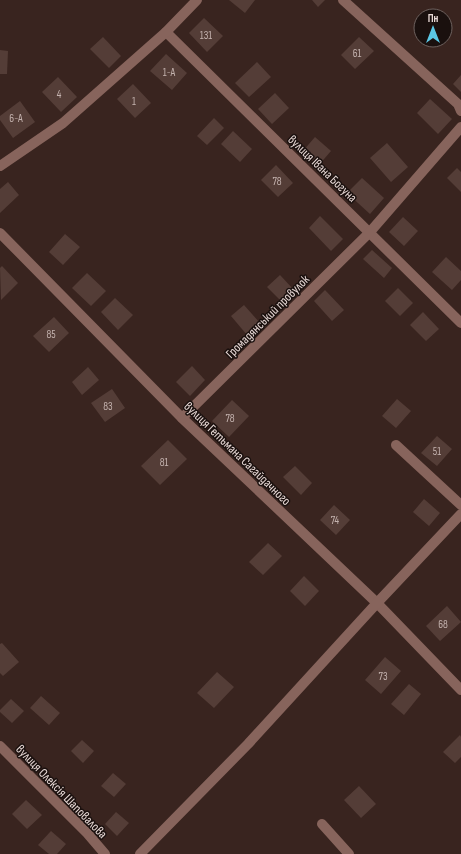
<svg xmlns="http://www.w3.org/2000/svg" width="461" height="854" viewBox="0 0 461 854" font-family="'Sofia Sans Condensed',sans-serif">
  <rect width="100%" height="100%" fill="#39241f"/>
  <g fill="#543d37">
    <path d="M229,0H255L245,13Z"/>
    <path d="M312,0H325L318,7Z"/>
    <path d="M204,18L223,36L207,52L189,33Z"/>
    <path d="M103,37L121,56L109,68L90,49Z"/>
    <path d="M359,37L374,51L355,69L341,55Z"/>
    <path d="M0,50L8,51L7,74H0Z"/>
    <path d="M166,54L187,73L172,90L150,71Z"/>
    <path d="M257,62L271,77L249,97L235,83Z"/>
    <path d="M461,75V92L453,84Z"/>
    <path d="M58,77L77,97L61,112L42,92Z"/>
    <path d="M133,84L151,103L135,118L117,99Z"/>
    <path d="M275,93L289,108L272,124L258,109Z"/>
    <path d="M430,99L452,119L438,134L417,113Z"/>
    <path d="M20,101L35,122L13,138L0,120V116Z"/>
    <path d="M214,118L224,128L207,145L197,136Z"/>
    <path d="M233,131L252,149L240,162L221,144Z"/>
    <path d="M315,137L331,151L318,166L302,152Z"/>
    <path d="M387,143L408,167L391,182L370,158Z"/>
    <path d="M276,165L293,183L278,197L261,180Z"/>
    <path d="M457,168L461,172V192L447,178Z"/>
    <path d="M362,178L384,198L370,214L347,193Z"/>
    <path d="M8,182L19,195L0,213V189Z"/>
    <path d="M320,216L343,239L331,251L309,228Z"/>
    <path d="M403,217L418,231L404,246L389,232Z"/>
    <path d="M65,234L80,247L63,265L49,252Z"/>
    <path d="M372,250L392,268L384,278L363,259Z"/>
    <path d="M446,257L461,271V280L452,290L432,272Z"/>
    <path d="M2,266L18,283L1,300L0,268Z"/>
    <path d="M87,273L106,291L91,306L72,288Z"/>
    <path d="M280,275L294,290L282,302L267,287Z"/>
    <path d="M398,288L413,303L400,316L385,301Z"/>
    <path d="M325,290L344,310L332,321L314,301Z"/>
    <path d="M115,298L133,315L118,330L101,312Z"/>
    <path d="M244,305L260,323L247,335L231,316Z"/>
    <path d="M423,312L439,329L426,341L410,325Z"/>
    <path d="M54,317L69,333L49,352L33,336Z"/>
    <path d="M192,366L205,380L190,396L176,382Z"/>
    <path d="M88,367L99,380L82,395L72,382Z"/>
    <path d="M112,389L125,408L105,422L91,403Z"/>
    <path d="M397,399L411,411L396,428L382,416Z"/>
    <path d="M232,400L249,416L229,437L212,421Z"/>
    <path d="M437,436L452,449L437,466L421,453Z"/>
    <path d="M168,440L187,459L160,485L141,466Z"/>
    <path d="M295,466L312,483L301,495L283,477Z"/>
    <path d="M424,499L440,513L429,526L413,512Z"/>
    <path d="M334,505L350,520L336,535L320,520Z"/>
    <path d="M268,543L282,556L263,575L249,562Z"/>
    <path d="M304,576L319,591L305,606L290,591Z"/>
    <path d="M447,606L461,622L440,641L426,626Z"/>
    <path d="M2,643L19,662L3,676L0,673V644Z"/>
    <path d="M385,657L401,671L381,694L365,680Z"/>
    <path d="M217,672L234,687L214,708L197,693Z"/>
    <path d="M409,684L421,694L404,715L391,704Z"/>
    <path d="M41,696L60,713L49,725L30,708Z"/>
    <path d="M11,699L24,711L12,723L0,712V710Z"/>
    <path d="M460,735L461,737V757L455,763L443,752Z"/>
    <path d="M82,740L94,751L83,763L71,751Z"/>
    <path d="M113,773L126,784L114,797L101,786Z"/>
    <path d="M359,786L376,804L361,818L344,800Z"/>
    <path d="M26,800L42,815L27,829L12,814Z"/>
    <path d="M116,812L129,823L117,836L105,824Z"/>
    <path d="M51,831L66,844L57,854H49L38,845Z"/>
  </g>
  <g fill="none" stroke-linecap="round" stroke-linejoin="round">
    <g stroke="#87645c" stroke-width="10">
      <path d="M343,0L458,104L461,111"/>
      <path d="M166,32L461,323"/>
      <path d="M0,166L63,123L166,32L197,0"/>
      <path d="M0,233L182,418L377,603L461,690"/>
      <path d="M182,418L370,232L461,127"/>
      <path d="M396,445L461,505"/>
      <path d="M0,746L87,833L105,854"/>
      <path d="M322,824L349,854"/>
      <path d="M140,854L248,744L377,603L461,514"/>
    </g>
  </g>
  <g text-anchor="middle" stroke-width="3" stroke-linejoin="round" paint-order="stroke">
    <g font-size="11" fill="#c4b3af">
      <text x="206" y="39">131</text>
      <text x="357" y="57">61</text>
      <text x="169" y="76">1-А</text>
      <text x="59" y="98">4</text>
      <text x="134" y="105">1</text>
      <text x="16" y="122">6-А</text>
      <text x="277" y="185">78</text>
      <text x="51" y="338">85</text>
      <text x="108" y="410">83</text>
      <text x="230" y="422">78</text>
      <text x="437" y="455">51</text>
      <text x="164" y="466">81</text>
      <text x="335" y="524">74</text>
      <text x="443" y="628">68</text>
      <text x="383" y="680">73</text>
    </g>
    <g font-size="13" fill="#e9dad7" stroke="#1a100e">
      <text transform="translate(323 168) rotate(44)" y="5">вулиця Івана Богуна</text>
      <text transform="translate(267 316) rotate(-45)" y="5">Громадянський провулок</text>
      <text transform="translate(238 453) rotate(44)" y="5">вулиця Гетьмана Сагайдачного</text>
      <text transform="translate(62 791) rotate(46)" y="5">вулиця Олексія Шаповалова</text>
    </g>
  </g>
  <g transform="translate(433 28)"><circle r="19" fill="#1a100e" stroke="#6d615e"/>
  <path d="M0-3L7 15L0 10L-7 15Z" fill="#5bc8e6"/>
  <text y="-6" font-size="11" font-weight="bold" text-anchor="middle" fill="#e9dad7">Пн</text>
  </g>
</svg>
